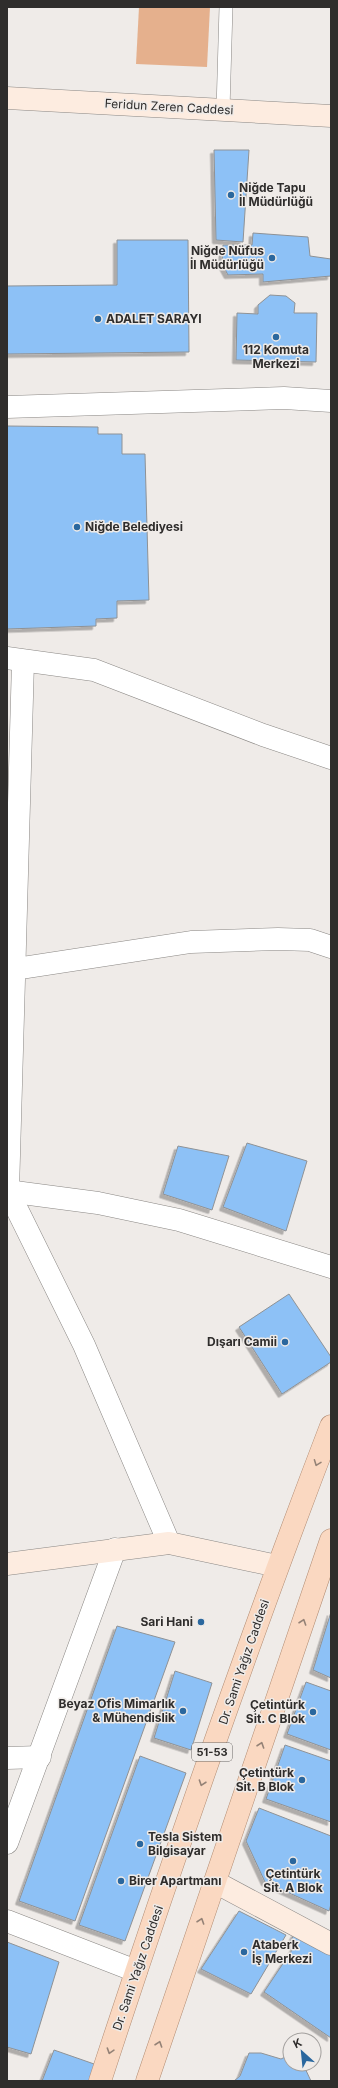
<svg xmlns="http://www.w3.org/2000/svg" width="338" height="2088" viewBox="0 0 338 2088" font-family="Inter,sans-serif">
  <defs>
    <filter id="shadow"><feDropShadow dx="-3.5" dy="3.5" stdDeviation="0" flood-color="#0004"/></filter>
  </defs>
  <rect width="100%" height="100%" fill="#efebe8"/>
  <path fill="#e5b08d" d="M139,7H210L207,67L136,64Z"/>
  <g fill="#8dc1f6" stroke="#8f9295" filter="url(#shadow)">
    <path d="M214,150H249L243,242L216,240Z"/>
    <path d="M253,233L308,237L310,256L331,259V276L263,282V274L228,275L222,264L223,245H252Z"/>
    <path d="M117,240H188L189,352L7,354V286L117,285Z"/>
    <path d="M270,295L286,296L295,303L294,313H317L316,362L236,360L237,313L258,314V305Z"/>
    <path d="M7,426L98,427V434H122V454H145L149,600L117,601V618L96,619V626L7,629Z"/>
    <path d="M247,1143L307,1161L286,1231L223,1207Z"/>
    <path d="M178,1146L229,1156L212,1210L163,1194Z"/>
    <path d="M289,1294L331,1357V1362L282,1394L239,1327Z"/>
    <path d="M331,1612V1678L313,1670Z"/>
    <path d="M117,1626L175,1642L75,1921L19,1901Z"/>
    <path d="M175,1671L212,1683L191,1750L154,1738Z"/>
    <path d="M306,1682L331,1691V1750L287,1734Z"/>
    <path d="M285,1745L331,1761V1822L266,1799Z"/>
    <path d="M140,1756L186,1773L125,1941L79,1925Z"/>
    <path d="M259,1808L331,1836V1904L329,1911L265,1882L246,1841Z"/>
    <path d="M239,1911L286,1935L251,1994L201,1969Z"/>
    <path d="M295,1933L331,1946V2038L264,1992L294,1947L289,1944Z"/>
    <path d="M7,1942L59,1962L31,2054L7,2047Z"/>
    <path d="M54,2050L97,2065L91,2081H42Z"/>
    <path d="M249,2053H261L281,2059L287,2056L290,2057V2064H303L311,2081H234L240,2076Z"/>
  </g>
  <g fill="none" stroke-linecap="round" stroke-linejoin="round">
    <g stroke="#8a8784" stroke-width="14">
      <path id="lane" d="M223,110L226,7"/>
    </g>
    <g stroke="#8a8784" stroke-width="23">
      <g id="street">
        <path d="M7,407L284,398L331,401"/>
        <path d="M7,658L94,670L263,735L331,758"/>
        <path d="M23,662L8,1191L84,1345L169,1543"/>
        <path d="M15,969L191,942L278,939L310,940L331,947"/>
        <path d="M7,1191L98,1203L179,1220L331,1267"/>
        <path d="M7,1758L40,1757"/>
        <path d="M7,1843L115,1549"/>
        <path d="M7,1921L136,1971"/>
      </g>
    </g>
    <g stroke="#8a8784" stroke-width="23">
      <g id="secondary">
        <path d="M7,98L331,116"/>
        <path d="M7,1564L169,1543L277,1566"/>
        <path d="M215,1882L331,1944"/>
      </g>
    </g>
    <g stroke="#b18b72" stroke-width="23">
      <g id="primary">
        <path d="M100,2081C172,1861 248,1642 331,1426"/>
        <path d="M147,2081L331,1540"/>
      </g>
    </g>
    <use href="#lane" stroke="#fff" stroke-width="13"/>
    <use href="#street" stroke="#fff" stroke-width="22"/>
    <use href="#secondary" stroke="#fdece0" stroke-width="22"/>
    <use href="#primary" stroke="#fad8c1" stroke-width="22"/>
  </g>
  <defs><path id="oneway-chevron" d="M-2-3.5L2.5 0L-2 3.5" fill="none" stroke-width="1.6" stroke-linecap="round" stroke-linejoin="round"/></defs>
  <g stroke="#948276">
    <use href="#oneway-chevron" transform="translate(317 1463) rotate(111)"/>
    <use href="#oneway-chevron" transform="translate(303 1622) rotate(-71)"/>
    <use href="#oneway-chevron" transform="translate(261 1745) rotate(-71)"/>
    <use href="#oneway-chevron" transform="translate(202 1783) rotate(109)"/>
    <use href="#oneway-chevron" transform="translate(201 1921) rotate(-71)"/>
    <use href="#oneway-chevron" transform="translate(159 2044) rotate(-71)"/>
    <use href="#oneway-chevron" transform="translate(110 2051) rotate(108)"/>
  </g>
  <g fill="#2a679e" stroke="#efebe8" stroke-width="1.5">
    <circle cx="231" cy="195" r="4"/>
    <circle cx="272" cy="258" r="4"/>
    <circle cx="98" cy="319" r="4"/>
    <circle cx="276" cy="337" r="4"/>
    <circle cx="77" cy="527" r="4"/>
    <circle cx="285" cy="1342" r="4"/>
    <circle cx="201" cy="1622" r="4"/>
    <circle cx="183" cy="1711" r="4"/>
    <circle cx="313" cy="1712" r="4"/>
    <circle cx="302" cy="1780" r="4"/>
    <circle cx="140" cy="1844" r="4"/>
    <circle cx="293" cy="1861" r="4"/>
    <circle cx="121" cy="1881" r="4"/>
    <circle cx="244" cy="1952" r="4"/>
  </g>
  <g text-anchor="middle" stroke-width="3" stroke-linejoin="round" paint-order="stroke">
    <rect fill="#efebe8" stroke="#696664" stroke-width="1" x="192" y="1743" width="40" height="18" rx="3"/>
    <g font-size="11" font-weight="bold" fill="#2f2d2c">
      <text x="212" y="1756">51-53</text>
    </g>
    <g font-size="12" fill="#2f2d2c" stroke="#efebe8">
      <text transform="translate(169 107) rotate(3)" y="4">Feridun Zeren Caddesi</text>
      <text transform="translate(244 1662) rotate(-71)" y="4">Dr. Sami Yağız Caddesi</text>
      <text transform="translate(138 1968) rotate(-71)" y="4">Dr. Sami Yağız Caddesi</text>
    </g>
    <g font-size="12" font-weight="bold" fill="#2f2d2c" stroke="#efebe8" text-anchor="start">
      <text x="239" y="192">Niğde Tapu<tspan x="239" dy="14">İl Müdürlüğü</tspan></text>
      <text x="264" y="255" text-anchor="end">Niğde Nüfus<tspan x="264" dy="14">İl Müdürlüğü</tspan></text>
      <text x="106" y="323">ADALET SARAYI</text>
      <text x="276" y="354" text-anchor="middle">112 Komuta<tspan x="276" dy="14">Merkezi</tspan></text>
      <text x="85" y="531">Niğde Belediyesi</text>
      <text x="277" y="1346" text-anchor="end">Dışarı Camii</text>
      <text x="193" y="1626" text-anchor="end">Sari Hani</text>
      <text x="175" y="1708" text-anchor="end">Beyaz Ofis Mimarlık<tspan x="175" dy="14">&amp; Mühendislik</tspan></text>
      <text x="305" y="1709" text-anchor="end">Çetintürk<tspan x="305" dy="14">Sit. C Blok</tspan></text>
      <text x="294" y="1777" text-anchor="end">Çetintürk<tspan x="294" dy="14">Sit. B Blok</tspan></text>
      <text x="148" y="1841">Tesla Sistem<tspan x="148" dy="14">Bilgisayar</tspan></text>
      <text x="293" y="1878" text-anchor="middle">Çetintürk<tspan x="293" dy="14">Sit. A Blok</tspan></text>
      <text x="129" y="1885">Birer Apartmanı</text>
      <text x="252" y="1949">Ataberk<tspan x="252" dy="14">İş Merkezi</tspan></text>
    </g>
  </g>
  <rect width="338" height="2088" fill="none" stroke="#2f2d2c" stroke-width="16"/>
  <g transform="translate(302 2052) rotate(333)"><circle r="19" fill="#efebe8" stroke="#a29f9d"/>
  <path d="M0-3L7 15L0 10L-7 15Z" fill="#2a679e"/>
  <text y="-6" font-size="11" font-weight="bold" text-anchor="middle" fill="#2f2d2c">K</text>
  </g>
</svg>
